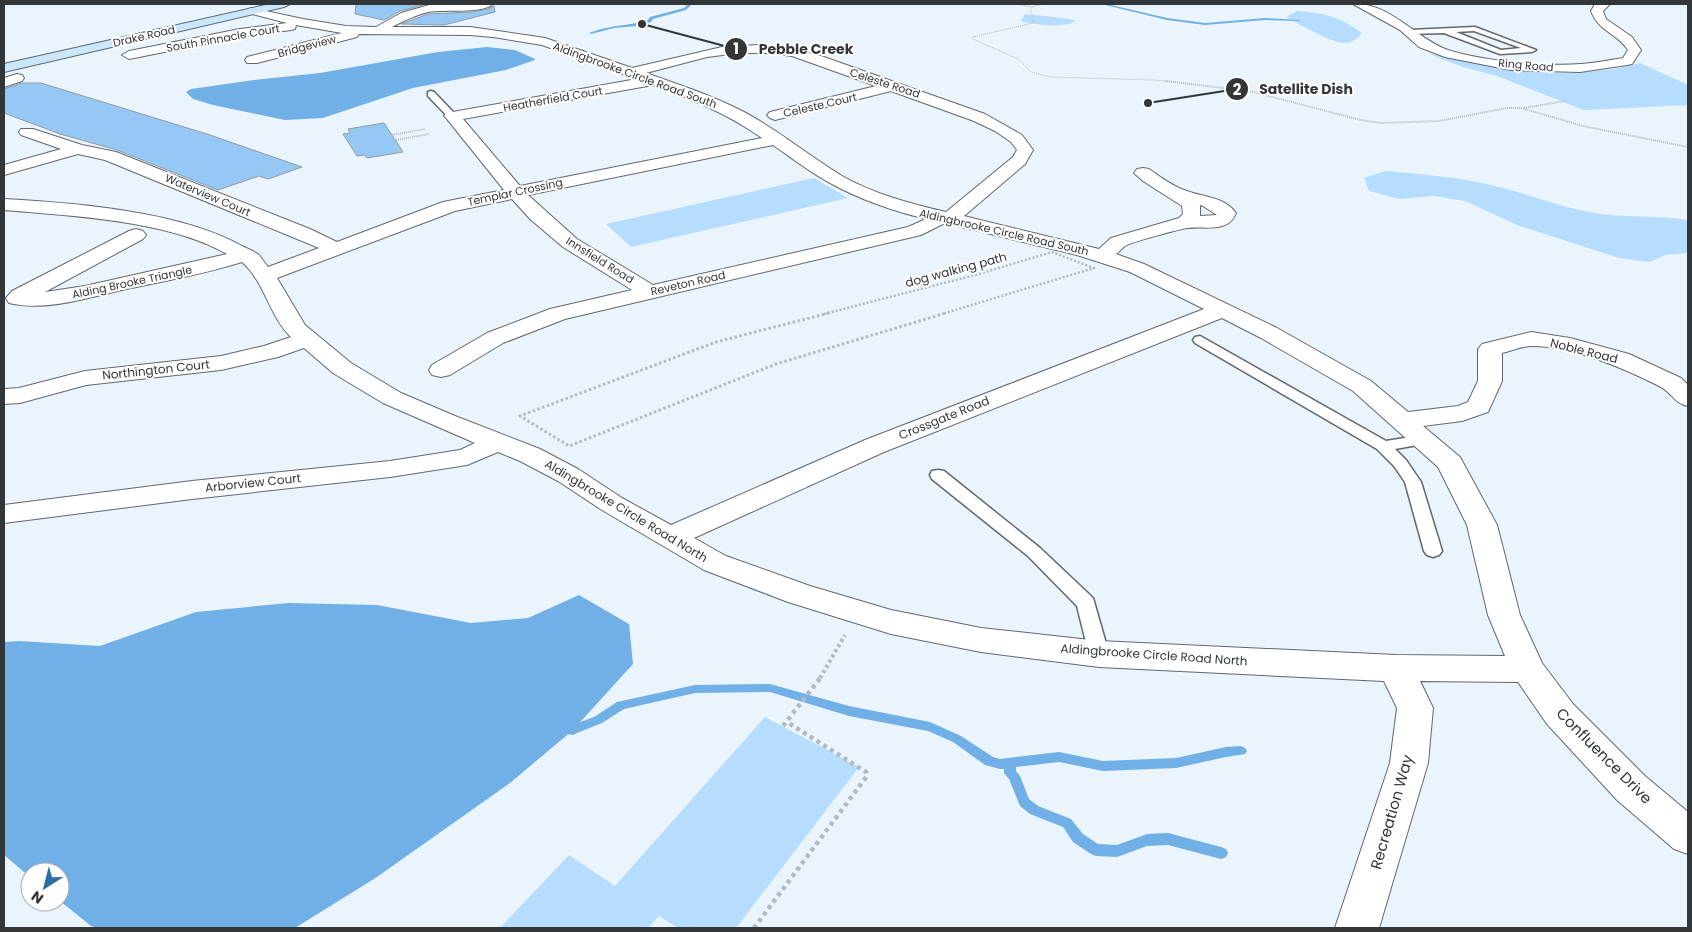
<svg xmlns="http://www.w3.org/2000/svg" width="1692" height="932" viewBox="0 0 1692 932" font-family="Poppins,sans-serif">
  <rect width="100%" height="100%" fill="#eaf4fc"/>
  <g fill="#b6ddfe">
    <path d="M1297,11C1325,13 1340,17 1362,33C1357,38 1353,43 1345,43C1331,43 1300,24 1287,18L1289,15Z"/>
    <path d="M1025,14L1064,18L1076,21C1060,29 1039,25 1021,21Z"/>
    <path d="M1427,53L1473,63L1538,72L1574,73L1613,69L1640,63L1688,85V105L1584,110L1497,76L1463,67Z"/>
    <path d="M1386,171C1421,174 1457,177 1491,185C1526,193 1559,207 1594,213C1625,218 1657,215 1688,220V253L1665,255L1650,262L1619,258L1517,225L1465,201L1434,196L1399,199L1369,191L1364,178Z"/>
    <path d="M814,178L848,198L631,247L606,224Z"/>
    <path d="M765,717L859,767L736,928H678L659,916L648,928H500L569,855L615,886Z"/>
  </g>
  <g fill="#70b0e6">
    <path d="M487,47L515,50L535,59V60L506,70L413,88L323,118L285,120L213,105L193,99L186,92L191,89L254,80L320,73L438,52Z"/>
    <path d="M579,595L629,624L633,664L573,730L510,783L377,877L295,928H98L91,926L60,901V872H30V877L4,855V642L19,641L100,646L196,612L288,603L377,605L471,623L528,618Z"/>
  </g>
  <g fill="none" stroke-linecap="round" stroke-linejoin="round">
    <g fill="#70b0e6" fill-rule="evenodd">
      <path d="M688,4H692L686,10L653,19L651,22L637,26L614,28L591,34L589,33C608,25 629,26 648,20L650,17L684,8Z"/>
      <path d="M1101,4H1107L1167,18L1205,23L1265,18L1301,20L1299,21L1265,20L1205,25L1167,20Z"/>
      <path d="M770,684L849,706L930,722L961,736L993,757L1000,759L1059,752L1103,761L1176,758L1226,747L1241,746L1245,748L1247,751L1245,754L1226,757L1176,768L1103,771L1059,762L1016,767V771L1020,776L1029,799L1038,806L1071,819L1083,834L1098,844L1117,845L1147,834L1168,833L1221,847L1226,849L1228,853L1226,857L1221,859L1168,845L1147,846L1117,857L1096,856L1091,854L1073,842L1063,827L1030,814L1020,806L1009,779L1004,773V769H1000L985,765L953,742L928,731L849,716L770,692L695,693L624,709L602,723L577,733L573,735L562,733L557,727L559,724L563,722L572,725L594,717L617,702L695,685Z"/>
    </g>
  </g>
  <g fill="#95c8f4" stroke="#929ba3">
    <path d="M356,4H427L400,11L384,20L355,14Z"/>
    <path d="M494,6L495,12L444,25L401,24L428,14L472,12L488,9Z"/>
    <path d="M22,83H41L207,134L302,167L268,179L259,176L218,190L117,150L60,134L4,113V89Z"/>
    <path d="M384,123L403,152L367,158L364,155L357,156L343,134L350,133L348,129Z"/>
  </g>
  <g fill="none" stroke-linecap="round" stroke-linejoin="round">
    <g stroke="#60686f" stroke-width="3">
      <g id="lane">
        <path d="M1475,27L1536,50L1532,52L1500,54L1444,33L1410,34L1406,32L1410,30ZM1474,31L1521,48L1501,50L1456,32Z"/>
        <path d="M431,91L434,92L455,114V118H449L428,96V92Z"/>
        <path d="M1200,336L1386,441L1423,435L1429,437L1431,440L1429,443L1395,449L1406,460L1421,482L1442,551L1439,555L1433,557L1427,555L1424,551L1405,482L1394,466L1377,449L1195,343L1193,340L1195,337Z"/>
        <path d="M938,470L944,471L1040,548L1093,598L1109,654L1106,659L1099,662L1092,659L1089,654L1077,606L1028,556L932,479L930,475L932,471Z"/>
      </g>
    </g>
    <g stroke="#60686f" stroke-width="2">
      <g id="street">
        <path d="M433,4H493C483,14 443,9 428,12C416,15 403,21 392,27H470L545,38L632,68L722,47L759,45L787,48L821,56L985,114L1022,135L1033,150L1025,164L964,216L1099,249L1111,238L1179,218L1183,214L1182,206L1179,204L1143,181L1134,173L1137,169L1143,168L1149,169C1160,177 1174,187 1187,191C1203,197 1225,197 1236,213C1229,233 1205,226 1188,228C1179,229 1132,242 1125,246C1122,248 1119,252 1116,254L1144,264L1277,328L1371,381L1408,412L1458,406L1468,402L1478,381V349L1482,344L1531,332L1570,338L1629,354L1681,378L1688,385V406C1675,404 1672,393 1661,387C1626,369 1572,346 1532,346C1522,346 1511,351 1502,353V381L1488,412L1462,421L1423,426L1460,457L1497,525L1520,615L1542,663L1573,704L1645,776L1688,812V854L1674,849L1617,800L1547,724L1518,682L1420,681L1433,708L1428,763L1379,928H1335L1390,763L1397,708L1384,681L1099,667L981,652L891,634L788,602L704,570L602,510L558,481L520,461L498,452L467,465L390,477L192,499L4,523V505L192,481L390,461L460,450L475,443L383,403L333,373L304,348L278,357L221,370L86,385L20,403L4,404V389L19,388L85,371L221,356L264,346L291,337C269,316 265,282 242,262C204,274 165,281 126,289C90,297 47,312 9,303L6,298L12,291L129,231L136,229L143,231L146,235L143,239L45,292L85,286L227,254C168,220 72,216 4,210V199C75,203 180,211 242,246C248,249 254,251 259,255C262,259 265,263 268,267L319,248L105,160L78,154L4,175V165L61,149L21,135L19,132L21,129H33L82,145L116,152L310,229L337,242L443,202L504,190L447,119L444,116L447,113L637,79L542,45L493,37L470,35L359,34L357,37L257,63H247L245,60L247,57L342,33L296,25L295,29L291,30L240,37L129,59L122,55L129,51L240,29L287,23L248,13L246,11L248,9L252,8L303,19L346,26L376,27L401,13ZM738,53H770L792,56L876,86L770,112L767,115L770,118L775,120L891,91L974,121L995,131L1011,142L1017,150L1013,157L946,212C911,204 874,194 842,176C809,156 779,131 746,113C714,96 680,85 646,73L707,57ZM653,85C692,99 728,114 762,138L520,186L463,119ZM773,145C792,158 811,173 832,184C861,200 894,211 926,219L908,227L653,285L577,239L528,195ZM512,199L530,219L563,247L632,290L550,309L487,333L432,365L429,370L432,375L441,377L450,375L503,343L565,319L921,235L945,223L1077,255L1130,272L1204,309L865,440L671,525L622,498L578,469L540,449L455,416L401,393L351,363L305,325L277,278L455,211ZM1200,205L1203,206L1217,215L1200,216ZM1222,318L1261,338L1353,391L1438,467L1467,525L1488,615L1505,656L1396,655L1099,641L981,628L891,610L810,586L726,556L694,538L884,452Z"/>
        <path d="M1353,4C1390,2 1415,38 1448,50C1482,61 1545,67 1581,64C1595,63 1609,60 1623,58L1628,50C1617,33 1599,32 1591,11L1595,4H1610L1603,11L1606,19L1632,37L1641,50L1632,64L1627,65L1580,72L1511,70L1445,57L1419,47L1400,30Z"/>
        <path d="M17,74L22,75L24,78L22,81L4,87V78Z"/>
      </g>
    </g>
    <g stroke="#60686f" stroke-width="2">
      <path id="secondary" d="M270,4H290L284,7L4,72V64Z"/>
    </g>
    <g stroke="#b3bbc1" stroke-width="1" stroke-dasharray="1 1" stroke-linecap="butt">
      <path d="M1016,4L1032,7L1044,4"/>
      <path d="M1032,7L1030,11L1034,18L1033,23L973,37V39L1018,59L1031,72L1050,77L1154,80L1175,82"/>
    </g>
    <g stroke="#b3bbc1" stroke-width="2" stroke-dasharray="1 1" stroke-linecap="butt">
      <path d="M1165,81L1249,91L1361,120L1380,123L1439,121L1507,108H1521L1583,126L1688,147"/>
      <path d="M1524,108L1565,101"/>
      <path d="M392,135L425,129"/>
      <path d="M396,140L429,134"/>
    </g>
    <path stroke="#b3bbc1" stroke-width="2.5" stroke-dasharray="2 2" stroke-linecap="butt" d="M824,314L979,274L1052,252L1094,268L942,314"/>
    <path stroke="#b3bbc1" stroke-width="3" stroke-dasharray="2.5 2.5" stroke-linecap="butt" d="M829,313L716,342L520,416L569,446L776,364L946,313"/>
    <path stroke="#b3bbc1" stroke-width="4" stroke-dasharray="3 3" stroke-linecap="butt" d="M820,678L845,635"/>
    <g stroke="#b3bbc1" stroke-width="4.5" stroke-dasharray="4 4" stroke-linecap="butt">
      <path d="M783,726L821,677"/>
      <path d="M754,928L867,776L866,772L787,722"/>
    </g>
    <use href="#lane" fill="#fff" fill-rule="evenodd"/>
    <use href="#street" fill="#fff" fill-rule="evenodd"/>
    <use href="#secondary" fill="#cae7fd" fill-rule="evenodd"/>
  </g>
  <g text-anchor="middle" stroke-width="4" stroke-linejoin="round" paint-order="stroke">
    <g font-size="11" fill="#323639" stroke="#fff">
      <text transform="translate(144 36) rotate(-13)" y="4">Drake Road</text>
      <text transform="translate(223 38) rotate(-10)" y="4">South Pinnacle Court</text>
      <text transform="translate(307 46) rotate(-15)" y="4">Bridgeview</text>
      <text transform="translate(1526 65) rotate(5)" y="4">Ring Road</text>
      <text transform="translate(635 75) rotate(20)" y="4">Aldingbrooke Circle Road South</text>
      <text transform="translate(885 83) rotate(18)" y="4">Celeste Road</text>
      <text transform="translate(553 99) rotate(-10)" y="4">Heatherfield Court</text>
      <text transform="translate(820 105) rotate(-13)" y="4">Celeste Court</text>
      <text transform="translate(515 192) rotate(-12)" y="4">Templar Crossing</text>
      <text transform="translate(208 195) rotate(23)" y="4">Waterview Court</text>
      <text transform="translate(1004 232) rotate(13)" y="4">Aldingbrooke Circle Road South</text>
      <text transform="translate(600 260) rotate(32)" y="4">Innsfield Road</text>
      <text transform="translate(132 282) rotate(-12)" y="4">Alding Brooke Triangle</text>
      <text transform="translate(688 283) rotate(-13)" y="4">Reveton Road</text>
    </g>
    <g font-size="12" fill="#323639" stroke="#fff">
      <text transform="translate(956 270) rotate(-15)" y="4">dog walking path</text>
      <text transform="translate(1584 351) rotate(14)" y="4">Noble Road</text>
      <text transform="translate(156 370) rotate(-6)" y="4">Northington Court</text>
      <text transform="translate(944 418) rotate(-22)" y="4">Crossgate Road</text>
      <text transform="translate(253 483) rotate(-6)" y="4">Arborview Court</text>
      <text transform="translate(626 511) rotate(31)" y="4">Aldingbrooke Circle Road North</text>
      <text transform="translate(1154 655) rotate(4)" y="4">Aldingbrooke Circle Road North</text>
    </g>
    <g font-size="15" fill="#323639" stroke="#fff">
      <text transform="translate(1604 756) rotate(45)" y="5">Confluence Drive</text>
      <text transform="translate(1392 812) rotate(-74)" y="5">Recreation Way</text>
    </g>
  </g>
  <path fill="none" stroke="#323639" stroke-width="2" d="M642 24L736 49M1148 103L1237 89"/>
  <g fill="#323639" stroke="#fff" stroke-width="2">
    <circle cx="642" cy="24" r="5"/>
    <circle cx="1148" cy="103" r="5"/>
    <circle cx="736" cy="49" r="12"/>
    <circle cx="1237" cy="89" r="12"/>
  </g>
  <g font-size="15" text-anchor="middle" font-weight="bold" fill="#fff">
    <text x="736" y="54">1</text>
    <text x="1237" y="95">2</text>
  </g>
  <g font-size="14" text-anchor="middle" font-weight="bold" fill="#323639" stroke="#fff" stroke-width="4" stroke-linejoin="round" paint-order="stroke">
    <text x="806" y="54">Pebble Creek</text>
    <text x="1306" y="94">Satellite Dish</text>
  </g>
  <rect width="1692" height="932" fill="none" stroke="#323639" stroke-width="10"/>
  <g transform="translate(45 887) rotate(216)"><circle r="24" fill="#ffffff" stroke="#adafb0"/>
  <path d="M0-4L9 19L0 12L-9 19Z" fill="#296fa4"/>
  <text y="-8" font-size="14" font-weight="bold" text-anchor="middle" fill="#323639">N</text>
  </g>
</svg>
